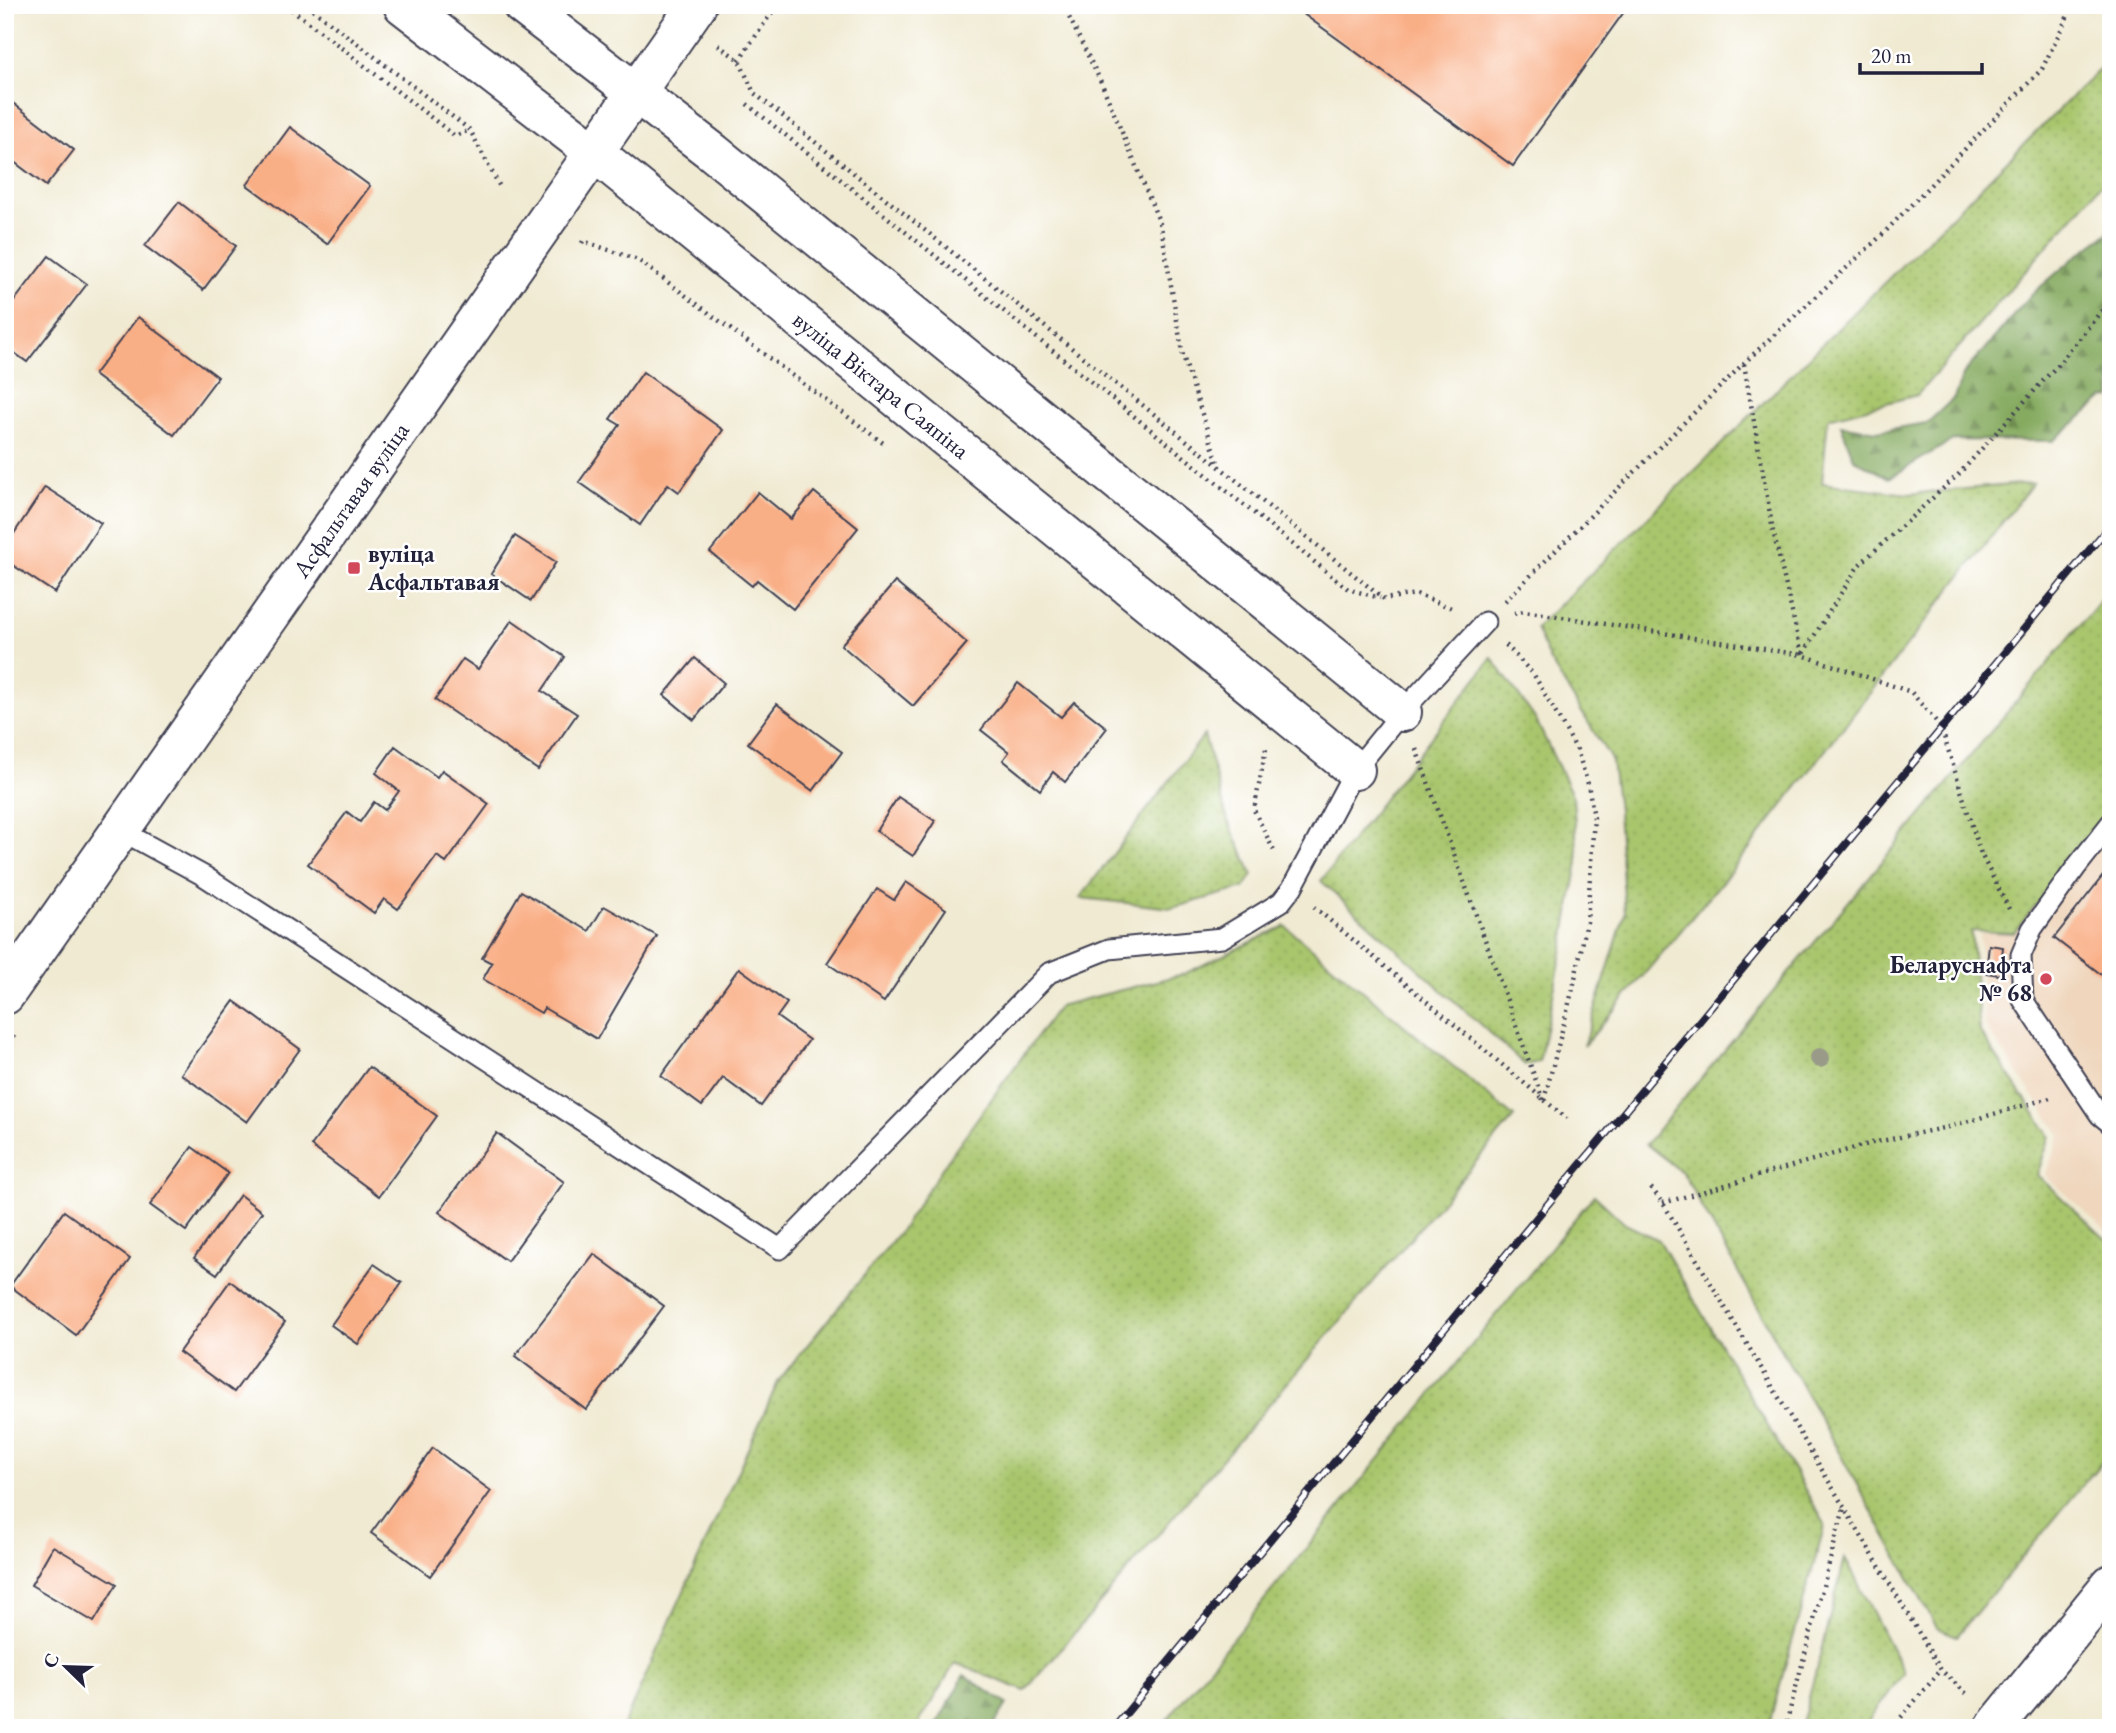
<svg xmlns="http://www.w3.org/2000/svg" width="2116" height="1733" viewBox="0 0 2116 1733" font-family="'EB Garamond',serif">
  <defs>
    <pattern id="grass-dots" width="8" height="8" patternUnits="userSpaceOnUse" patternTransform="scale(1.75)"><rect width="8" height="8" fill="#a9c66d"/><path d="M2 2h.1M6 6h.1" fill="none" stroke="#91aa5f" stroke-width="1.8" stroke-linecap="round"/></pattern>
    <pattern id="forest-firs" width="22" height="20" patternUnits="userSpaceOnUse" patternTransform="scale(1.75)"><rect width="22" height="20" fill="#86ab60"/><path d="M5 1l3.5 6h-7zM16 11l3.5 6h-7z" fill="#6d8b50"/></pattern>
  </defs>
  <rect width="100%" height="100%" fill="#fff"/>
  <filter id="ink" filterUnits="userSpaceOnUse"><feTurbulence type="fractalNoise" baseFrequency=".0143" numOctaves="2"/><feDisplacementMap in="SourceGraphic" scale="14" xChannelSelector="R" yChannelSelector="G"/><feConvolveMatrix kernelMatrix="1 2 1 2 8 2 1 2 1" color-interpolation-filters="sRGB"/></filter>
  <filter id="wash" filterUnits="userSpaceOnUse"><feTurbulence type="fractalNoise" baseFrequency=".00686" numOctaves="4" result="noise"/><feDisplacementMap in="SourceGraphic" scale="28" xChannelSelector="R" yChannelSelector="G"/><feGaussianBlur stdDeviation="1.57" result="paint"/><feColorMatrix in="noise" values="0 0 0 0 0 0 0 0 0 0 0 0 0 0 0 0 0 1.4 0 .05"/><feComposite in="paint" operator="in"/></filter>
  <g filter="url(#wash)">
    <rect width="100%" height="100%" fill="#f0ead2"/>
    <path fill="#efd6bc" d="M2111,787V1235L2045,1176L2060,1135L1984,1024L1980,934L2000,933Z"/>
    <g fill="url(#grass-dots)" stroke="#667454" stroke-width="2">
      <path d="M2111,58V173L1917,395L1828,418L1822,483L1908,494L2033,483L1741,859L1584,1046L1625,913L1618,811L1612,761L1549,659L1536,628Z"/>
      <path d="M2111,588V808L2014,933L1971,931L1980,1032L2050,1136L2037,1175L2111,1244V1451L1957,1636L1937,1628L1683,1173L1646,1144Z"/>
      <path d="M1492,658L1536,720L1573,797L1578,862L1562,953L1539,1062L1525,1065L1321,881Z"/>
      <path d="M1204,735L1228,821L1253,875L1244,888L1172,908L1080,898Z"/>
      <path d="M1285,926L1514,1117L1025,1691L955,1663L916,1728H622L779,1380L901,1230L950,1156L1059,1006L1184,974Z"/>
      <path d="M1594,1195L1625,1224L1659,1240L1825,1524L1768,1728H1160Z"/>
      <path d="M1845,1558L1904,1673L1863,1728H1801Z"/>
    </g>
    <g fill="url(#forest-firs)" stroke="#54664e" stroke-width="2">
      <path d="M2111,231V398H2104L2053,441L1953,440L1889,478L1854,459L1841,425L1877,431L1927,423L1954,398L1964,373L2030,296L2074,258Z"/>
      <path d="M964,1675L1007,1704L992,1728H935Z"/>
    </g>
    <g id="blocks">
      <g fill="#f9af86">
        <path d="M1291,5H1629L1513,166Z"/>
        <path d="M5,97L74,150L46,186L5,155Z"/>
        <path d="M290,127L370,186L327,244L247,185Z"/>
        <path d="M179,202L236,246L203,290L145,246Z"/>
        <path d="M49,256L87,284L27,362L5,346V313Z"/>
        <path d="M138,317L218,377L174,435L94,375Z"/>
        <path d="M643,372L723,430L679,492L668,484L640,525L579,482L620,425L610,419Z"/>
        <path d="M45,487L101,523L55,593L5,560V547Z"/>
        <path d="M758,492L791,519L814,492L858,528L793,609L757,580L752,586L710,552Z"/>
        <path d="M515,536L556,562L531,601L491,574Z"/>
        <path d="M895,582L967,643L913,706L841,645Z"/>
        <path d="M512,620L565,657L542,691L577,714L538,770L435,700L463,659L478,669Z"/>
        <path d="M695,658L724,683L694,720L664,695Z"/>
        <path d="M1018,683L1061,717L1074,702L1107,728L1065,782L1053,772L1040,790L1003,760L1009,752L981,730Z"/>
        <path d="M777,704L842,752L813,791L748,743Z"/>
        <path d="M395,746L437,777L442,770L489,804L446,863L437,856L398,909L384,899L374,913L308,864L347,812L360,822L374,802L385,810L399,791L376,773Z"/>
        <path d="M898,797L935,821L913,856L876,831Z"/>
        <path d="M2106,872L2111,875V982L2054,938Z"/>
        <path d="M906,882L946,909L884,1002L827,963L877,889L894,900Z"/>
        <path d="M521,891L589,931L604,906L657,936L597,1039L544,1008L541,1013L483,979L492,963L482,958Z"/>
        <path d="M1989,945L2003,947L2000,975L1986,973Z"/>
        <path d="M739,968L787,1003L777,1017L809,1040L761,1106L723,1078L702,1106L661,1076Z"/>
        <path d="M234,1001L300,1049L247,1122L181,1074Z"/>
        <path d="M369,1067L437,1116L379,1196L311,1146Z"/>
        <path d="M497,1133L564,1182L507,1261L439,1212Z"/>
        <path d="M192,1147L228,1173L186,1231L150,1205Z"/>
        <path d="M240,1195L262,1212L217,1274L194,1258Z"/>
        <path d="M64,1211L130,1259L76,1335L10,1286Z"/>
        <path d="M594,1254L664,1306L586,1410L515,1356Z"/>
        <path d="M374,1264L402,1283L358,1344L331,1325Z"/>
        <path d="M230,1281L285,1322L234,1392L179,1352Z"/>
        <path d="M433,1448L491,1491L430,1576L371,1533Z"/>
        <path d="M53,1546L117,1584L94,1622L31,1585Z"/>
      </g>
    </g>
  </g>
  <g filter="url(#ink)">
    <use href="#blocks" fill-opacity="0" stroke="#414052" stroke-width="2"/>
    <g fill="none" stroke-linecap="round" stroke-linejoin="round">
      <g stroke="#414052" stroke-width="23">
        <g id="lane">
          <path d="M2111,823L2077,866L2032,929L2021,955L2023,1000L2100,1115L2111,1124"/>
          <path d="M120,830L204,876L780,1249L1049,973L1109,949L1222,938L1281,902L1292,888L1355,770L1402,712L1485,622"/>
        </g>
      </g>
      <g stroke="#414052" stroke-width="42">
        <g id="street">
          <path d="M403,5L594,152L1355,770"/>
          <path d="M522,5L714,153L1402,712"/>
        </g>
      </g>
      <g stroke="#414052" stroke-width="42">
        <g id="secondary">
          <path d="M5,995L697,5"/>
          <path d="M1994,1728L2111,1584"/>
        </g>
      </g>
      <g stroke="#414052" stroke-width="4.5" stroke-dasharray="2 5" stroke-linecap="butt">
        <path d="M286,5L455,136L470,130"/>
        <path d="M307,5L470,130L501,189"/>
        <path d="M1063,5L1101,82L1161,226L1183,356L1219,466"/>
        <path d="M718,45L739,60L754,93L1384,599L1416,594L1454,609"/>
        <path d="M739,60L777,5"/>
        <path d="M747,104L1348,589L1380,598"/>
        <path d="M582,243L583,241L638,260L883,443"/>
        <path d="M1744,364L1773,531L1802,655L1911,692L1941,727L1981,854L2009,909"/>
        <path d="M1505,601L1744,363L1882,235L2042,69L2073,5"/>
        <path d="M1514,613L1524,611L1802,655L1859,565L1959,474L2062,360L2111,299"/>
        <path d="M1506,645L1534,675L1577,750L1588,784L1594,818L1587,922L1573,988L1544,1100"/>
        <path d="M1266,749L1254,810L1275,853"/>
        <path d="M1416,749L1543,1100"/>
        <path d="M1314,907L1567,1119"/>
        <path d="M5,1048L14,1035"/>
        <path d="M1651,1188L1663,1203L1941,1670L1968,1695"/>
        <path d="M1663,1203L1872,1143L1948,1127L2050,1098"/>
        <path d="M1785,1728L1844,1508"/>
        <path d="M1892,1728L1941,1670"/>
      </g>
      <use href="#lane" stroke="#fff" stroke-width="19"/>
      <use href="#street" stroke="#fff" stroke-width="38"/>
      <use href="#secondary" stroke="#fff" stroke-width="38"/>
      <g stroke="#22223b" stroke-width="8">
        <path id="rail" d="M1114,1728L2111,524"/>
      </g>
      <use href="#rail" stroke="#fff" stroke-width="5" stroke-dasharray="16" stroke-linecap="butt"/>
    </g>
    <circle fill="#999b88" cx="1820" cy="1058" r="10"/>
  </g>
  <g fill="#d1495b" stroke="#fff" stroke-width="2.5">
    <rect x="347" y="561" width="14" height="14" rx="3.5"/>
    <circle cx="2046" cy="979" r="7"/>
  </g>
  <g text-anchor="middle" stroke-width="5" stroke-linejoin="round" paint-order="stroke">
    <g font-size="24" fill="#22223b" stroke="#fff">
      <text transform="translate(881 385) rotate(39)" y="8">вуліца Віктара Саяпіна</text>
      <text transform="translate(351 500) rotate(-55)" y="8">Асфальтавая вуліца</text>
    </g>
    <g font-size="24" font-weight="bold" fill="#22223b" stroke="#fff" text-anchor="start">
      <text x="368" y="562">вуліца<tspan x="368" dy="28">Асфальтавая</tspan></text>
      <text x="2032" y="973" text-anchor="end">Беларуснафта<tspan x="2032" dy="28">№ 68</tspan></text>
    </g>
  </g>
  <rect width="2116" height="1733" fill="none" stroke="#fff" stroke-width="28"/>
  <g transform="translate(66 1667) rotate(293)" stroke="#ffffff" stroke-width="5" paint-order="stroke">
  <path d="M0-5L12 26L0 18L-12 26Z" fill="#22223b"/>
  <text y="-10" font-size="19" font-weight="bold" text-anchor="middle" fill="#22223b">С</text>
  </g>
  <path d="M1860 63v10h122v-10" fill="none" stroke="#22223b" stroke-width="3.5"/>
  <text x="1871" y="63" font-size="21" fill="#22223b" stroke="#ffffff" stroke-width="5" paint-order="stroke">20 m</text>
</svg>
